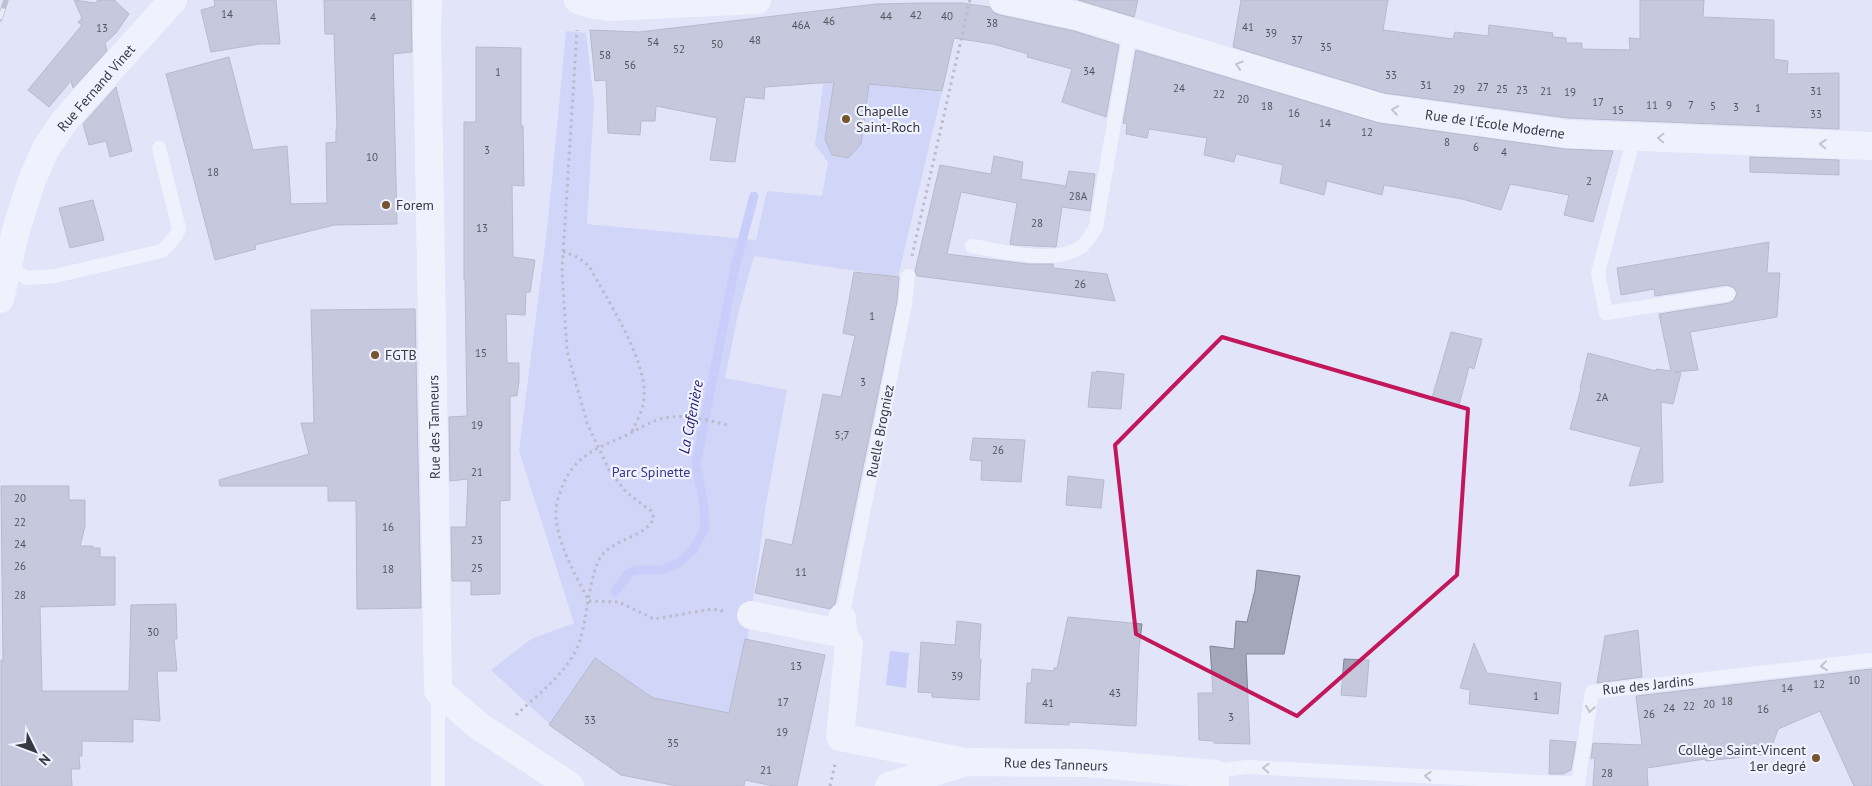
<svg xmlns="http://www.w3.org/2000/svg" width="1872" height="786" viewBox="0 0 1872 786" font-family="'PT Sans',sans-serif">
  <rect width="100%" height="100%" fill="#e2e5f9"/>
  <path fill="#bcc2f7" d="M878,6L877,84L942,92L898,277L754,256L738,314L725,378L787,390L766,504L747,643L733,720L553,727L491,670L531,639L574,623L519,451L548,221L566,31L586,33L594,102L587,224L756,240L767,191L822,196L828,162L815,145L825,70L840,69V7Z"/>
  <path fill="#a9b0fb" d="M890,651L909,653L906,688L886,685Z"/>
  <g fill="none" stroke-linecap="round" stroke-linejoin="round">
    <path stroke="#a9b0fb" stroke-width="9" d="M615,592L628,574L634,570H662L679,563L693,550L705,528L704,506L696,464L735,267L754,196"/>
  </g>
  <g fill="#a4a7ba" stroke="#828597">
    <path d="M74,0L95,3L98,0H114L129,14L116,33L105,43L107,51L73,88L71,81L49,107L28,90L82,25L78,22L82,18Z"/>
    <path d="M214,0H276L280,44H259L211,52L201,10L215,6Z"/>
    <path d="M324,0H411L412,52L393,54L397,224L334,225L255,245L256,249L215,260L166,74L229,57L253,150L287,146L291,204L327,203L326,143L336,142V129H337L334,34H325Z"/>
    <path d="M1078,0H1138L1134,17Z"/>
    <path d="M1241,0H1388L1383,30L1453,39L1455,32L1488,36L1489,25L1553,33L1552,37L1566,38V43H1582V49L1630,50L1629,38L1640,39V0H1704L1703,17L1774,20V59L1788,61L1787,74L1839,73V129L1568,118L1384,93L1233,47Z"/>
    <path d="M920,3H961L990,7L993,12L1000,15L1074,31L1119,45L1106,117L1062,102L1072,69L1027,57L1028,54L993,44L954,38L942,91L869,84L861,144L848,158L832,155L825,139L834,82L765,87L764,99L745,97L735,162L710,160L717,118L656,106L655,121H641L640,135L608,133L606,80L595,81L590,30L639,32L876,4Z"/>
    <path d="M476,47L521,48V126H523L524,186L512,185L513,257L535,260L530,292H526L525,315L506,314L507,363H519V381L517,396H510V500L500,501V594L471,595V581H452L451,527H466L468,479L450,481L449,417L467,416L465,280H464V122H476Z"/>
    <path d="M1136,50L1379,123L1565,149L1613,151L1593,222L1564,215L1569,195L1510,184L1501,210L1462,199L1384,185L1382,195L1327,181L1324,195L1280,183L1283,165L1236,154L1234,162L1204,155L1207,138L1149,129L1147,138L1126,134L1127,124L1123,123Z"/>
    <path d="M116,87L132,151L110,157L106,141L89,145L83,124Z"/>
    <path d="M994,156L1023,162L1021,179L1066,186L1065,189L1069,171L1095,174L1090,211L1062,207L1056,247L1015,245L1010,244L1017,203L961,192L947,254L1028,264H1053V268L1107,274L1115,301L917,276L915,271L940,165L991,174Z"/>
    <path d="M1750,157L1839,160V175L1750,172Z"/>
    <path d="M93,200L104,240L70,248L59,208Z"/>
    <path d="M1769,242L1767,273H1780L1777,317L1690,332L1698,370L1674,372L1681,373L1673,404L1661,402L1663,482L1629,486L1641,447L1570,429L1581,388H1580L1588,353L1656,371V369L1671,371L1659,314L1729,303L1734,300L1737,293L1734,288L1727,285L1655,296L1654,289L1621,295L1617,268Z"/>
    <path d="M854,272L899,277L897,301L835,604L830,609L755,593L766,539L792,545L823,394L841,397L855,336L843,333Z"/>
    <path d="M415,309L421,608L357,609L356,501H328V486H220L219,480L309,454L301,423H314L311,310Z"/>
    <path d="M1451,332L1482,339L1474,369L1469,367L1459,405L1432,398Z"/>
    <path d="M1096,371L1124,374L1121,409L1088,407L1092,372L1096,373Z"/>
    <path d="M973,438L1025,440L1021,482L981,480L982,461L970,460Z"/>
    <path d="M1068,476L1104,480L1101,508L1066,505Z"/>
    <path d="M1,486H69V500H85V526L80,546H93V548H100V557H115V605L40,607L42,691H129L131,605L176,604L177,639H174L177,671H157L160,721L133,719V742L82,741V756H79L80,769H71L72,786H1V660H3Z"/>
    <path d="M1257,570L1300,576L1284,654H1246L1250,744L1214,743V741L1199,740L1198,693H1213L1210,646L1234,649L1236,621L1247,622L1255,590Z"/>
    <path d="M1068,617L1142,624L1139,649L1136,726L1069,722V725L1025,723L1027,683H1031L1032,669L1054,671V668H1057Z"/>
    <path d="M957,621L981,624L979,659H981L979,700L932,697V693L918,692L921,642L955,645Z"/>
    <path d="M1638,630L1642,677L1597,683L1605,636Z"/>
    <path d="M745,639L825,655L797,786H773L745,780L744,786H677L621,775L549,725L595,658L653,698L729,713Z"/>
    <path d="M1474,643L1487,673L1561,683L1558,714L1469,704L1470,690L1460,688Z"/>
    <path d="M1344,659L1369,660L1366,697L1341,695Z"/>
    <path d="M1872,669V786H1854L1820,711L1778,729L1769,754L1706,761L1705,759L1647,768L1648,786H1593L1595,757L1591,759L1593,743L1642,745L1636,696Z"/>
    <path d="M1550,740L1576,742L1571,770L1563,774H1549Z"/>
  </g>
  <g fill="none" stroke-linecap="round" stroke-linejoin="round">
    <g stroke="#878996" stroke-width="3" stroke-dasharray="2.5 4" stroke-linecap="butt">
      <path d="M563,251L579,258L589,266C608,302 647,358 644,399C643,411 636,422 632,432"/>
      <path d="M912,256L970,0"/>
      <path d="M723,611L712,609L654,619L619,602L589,601C575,574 554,539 556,508C557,499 561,490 564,482C578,453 601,447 629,434C642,427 656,418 671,417C690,415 710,421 728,425"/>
      <path d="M516,715C539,693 570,671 580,640C587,619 590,570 602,555C616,538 644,538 654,518L651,511L626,492L609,470L587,423L567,351L562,271L577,30"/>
      <path d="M830,786L835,764"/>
    </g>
    <g stroke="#fff" stroke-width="14">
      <path d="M1634,137L1598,273L1606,313L1728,294"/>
      <path d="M972,246C1002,251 1057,266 1082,246C1088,241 1092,233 1096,227L1130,32"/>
      <path d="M8,264L15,271L27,278L55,276L162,251L175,237L179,229L159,148"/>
      <path d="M842,618L905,304L908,276"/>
      <path d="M1215,774L1225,770L1247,767L1578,784L1592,692L1872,660"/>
      <path d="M438,786V692"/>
    </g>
    <g stroke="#fff" stroke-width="28">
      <path d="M428,0L427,31L438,691L479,726L570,786"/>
      <path d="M578,0L595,5L609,7L757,0"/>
      <path d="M1003,0L1078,16L1381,108L1567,134L1872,146"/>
      <path d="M0,299L16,230L32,180L46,148L66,119L173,0"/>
      <path d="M751,615L843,634"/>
      <path d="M842,618L843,634L849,644L840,737L965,762"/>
      <path d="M889,786L966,762L1085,763L1215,774V786"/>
    </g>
    <g stroke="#9597a6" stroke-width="5.5">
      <path id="rail" d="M0,19L6,0"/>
    </g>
    <use href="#rail" stroke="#f1f2ff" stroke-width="4" stroke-dasharray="11" stroke-linecap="butt"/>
  </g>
  <defs><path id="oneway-chevron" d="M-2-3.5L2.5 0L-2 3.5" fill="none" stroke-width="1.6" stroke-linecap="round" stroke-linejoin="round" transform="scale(1.25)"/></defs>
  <g stroke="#9c9ca0">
    <use href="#oneway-chevron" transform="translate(1239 65) rotate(-163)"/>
    <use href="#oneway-chevron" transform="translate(1395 110) rotate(-172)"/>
    <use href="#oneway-chevron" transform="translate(1661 138) rotate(-178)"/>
    <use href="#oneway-chevron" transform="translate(1823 144) rotate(-178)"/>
    <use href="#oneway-chevron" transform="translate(1824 666) rotate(174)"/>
    <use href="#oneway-chevron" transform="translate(1590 709) rotate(99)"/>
    <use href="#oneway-chevron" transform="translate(1266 768) rotate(-177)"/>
    <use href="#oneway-chevron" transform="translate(1428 776) rotate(-177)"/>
  </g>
  <path d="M0 0H1872V786H0ZM1222,337L1468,409L1457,575L1297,716L1136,634L1115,445Z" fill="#e2e5f9" fill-opacity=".55" fill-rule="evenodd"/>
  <path fill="none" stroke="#c2185b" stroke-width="4" stroke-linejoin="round" d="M1222,337L1468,409L1457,575L1297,716L1136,634L1115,445Z"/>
  <g fill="#77552d" stroke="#f1f2ff" stroke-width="2">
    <circle cx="846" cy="119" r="5"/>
    <circle cx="386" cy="205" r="5"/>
    <circle cx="375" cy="355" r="5"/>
    <circle cx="1816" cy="758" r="5"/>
  </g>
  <g text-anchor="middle" stroke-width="4.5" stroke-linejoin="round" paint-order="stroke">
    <g font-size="11" fill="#53545f">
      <text x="227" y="18">14</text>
      <text x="916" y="19">42</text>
      <text x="886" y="20">44</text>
      <text x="947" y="20">40</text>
      <text x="373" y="21">4</text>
      <text x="829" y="25">46</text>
      <text x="992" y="27">38</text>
      <text x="801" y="29">46A</text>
      <text x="1248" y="31">41</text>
      <text x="102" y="32">13</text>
      <text x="1271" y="37">39</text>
      <text x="755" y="44">48</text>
      <text x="1297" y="44">37</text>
      <text x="653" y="46">54</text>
      <text x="717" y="48">50</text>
      <text x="1326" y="51">35</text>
      <text x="679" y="53">52</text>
      <text x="605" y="59">58</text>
      <text x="630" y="69">56</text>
      <text x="1089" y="75">34</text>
      <text x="498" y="76">1</text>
      <text x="1391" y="79">33</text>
      <text x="1426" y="89">31</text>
      <text x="1483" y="91">27</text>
      <text x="1179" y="92">24</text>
      <text x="1459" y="93">29</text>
      <text x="1502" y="93">25</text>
      <text x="1522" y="94">23</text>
      <text x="1546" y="95">21</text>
      <text x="1816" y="95">31</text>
      <text x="1570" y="96">19</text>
      <text x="1219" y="98">22</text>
      <text x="1243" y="103">20</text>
      <text x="1598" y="106">17</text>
      <text x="1652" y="109">11</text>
      <text x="1669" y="109">9</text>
      <text x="1691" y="109">7</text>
      <text x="1267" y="110">18</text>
      <text x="1713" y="110">5</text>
      <text x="1736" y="111">3</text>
      <text x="1758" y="112">1</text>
      <text x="1618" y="114">15</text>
      <text x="1294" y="117">16</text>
      <text x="1816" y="118">33</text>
      <text x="1325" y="127">14</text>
      <text x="1367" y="136">12</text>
      <text x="1447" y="146">8</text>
      <text x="1476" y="151">6</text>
      <text x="487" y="154">3</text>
      <text x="1504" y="156">4</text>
      <text x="372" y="161">10</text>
      <text x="213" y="176">18</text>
      <text x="1589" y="185">2</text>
      <text x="1078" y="200">28A</text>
      <text x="1037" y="227">28</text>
      <text x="482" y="232">13</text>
      <text x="1080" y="288">26</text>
      <text x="872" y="320">1</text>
      <text x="481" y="357">15</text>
      <text x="863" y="386">3</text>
      <text x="1602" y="401">2A</text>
      <text x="477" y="429">19</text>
      <text x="842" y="439">5;7</text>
      <text x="998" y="454">26</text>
      <text x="477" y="476">21</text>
      <text x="20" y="502">20</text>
      <text x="20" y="526">22</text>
      <text x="388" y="531">16</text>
      <text x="477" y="544">23</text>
      <text x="20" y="548">24</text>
      <text x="20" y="570">26</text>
      <text x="477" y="572">25</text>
      <text x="388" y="573">18</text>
      <text x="801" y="576">11</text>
      <text x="20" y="599">28</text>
      <text x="153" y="636">30</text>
      <text x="796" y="670">13</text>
      <text x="957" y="680">39</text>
      <text x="1854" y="684">10</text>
      <text x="1819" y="688">12</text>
      <text x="1787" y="692">14</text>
      <text x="1115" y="697">43</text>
      <text x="1536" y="700">1</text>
      <text x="1727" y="705">18</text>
      <text x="783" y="706">17</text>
      <text x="1048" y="707">41</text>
      <text x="1709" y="708">20</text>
      <text x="1689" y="710">22</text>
      <text x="1669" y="712">24</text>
      <text x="1763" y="713">16</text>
      <text x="1649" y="718">26</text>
      <text x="1231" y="721">3</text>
      <text x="590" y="724">33</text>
      <text x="782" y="736">19</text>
      <text x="673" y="747">35</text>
      <text x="766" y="774">21</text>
      <text x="1607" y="777">28</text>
    </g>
    <g font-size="14" fill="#383941" stroke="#f1f2ff">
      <text transform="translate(96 88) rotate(-49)" y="5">Rue Fernand Vinet</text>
      <text transform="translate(1495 124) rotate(8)" y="5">Rue de l'École Moderne</text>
      <text transform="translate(434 427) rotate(-91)" y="5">Rue des Tanneurs</text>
      <text transform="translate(880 431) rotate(-79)" y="5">Ruelle Brogniez</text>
      <text transform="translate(1648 685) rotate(-6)" y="5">Rue des Jardins</text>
      <text transform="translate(1056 764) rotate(2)" y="5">Rue des Tanneurs</text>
    </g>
    <g font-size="14" fill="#383941" stroke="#f1f2ff" text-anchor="start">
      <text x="856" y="116">Chapelle<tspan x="856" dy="16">Saint-Roch</tspan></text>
      <text x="396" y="210">Forem</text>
      <text x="385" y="360">FGTB</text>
      <text x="1806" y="755" text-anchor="end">Collège Saint-Vincent<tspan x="1806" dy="16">1er degré</tspan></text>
    </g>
    <g font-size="14" fill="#3a378d" stroke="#f1f2ff">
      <text x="651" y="477">Parc Spinette</text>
    </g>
    <g font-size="15" font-style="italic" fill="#261c70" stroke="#f1f2ff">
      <text transform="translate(691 417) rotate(-79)" y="5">La Cafenière</text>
    </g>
  </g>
  <g transform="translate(35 751) rotate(132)" stroke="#f1f2ff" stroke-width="4" paint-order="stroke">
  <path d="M0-4L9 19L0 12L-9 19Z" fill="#383941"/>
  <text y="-8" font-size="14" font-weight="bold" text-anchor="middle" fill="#383941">N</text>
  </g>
</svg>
